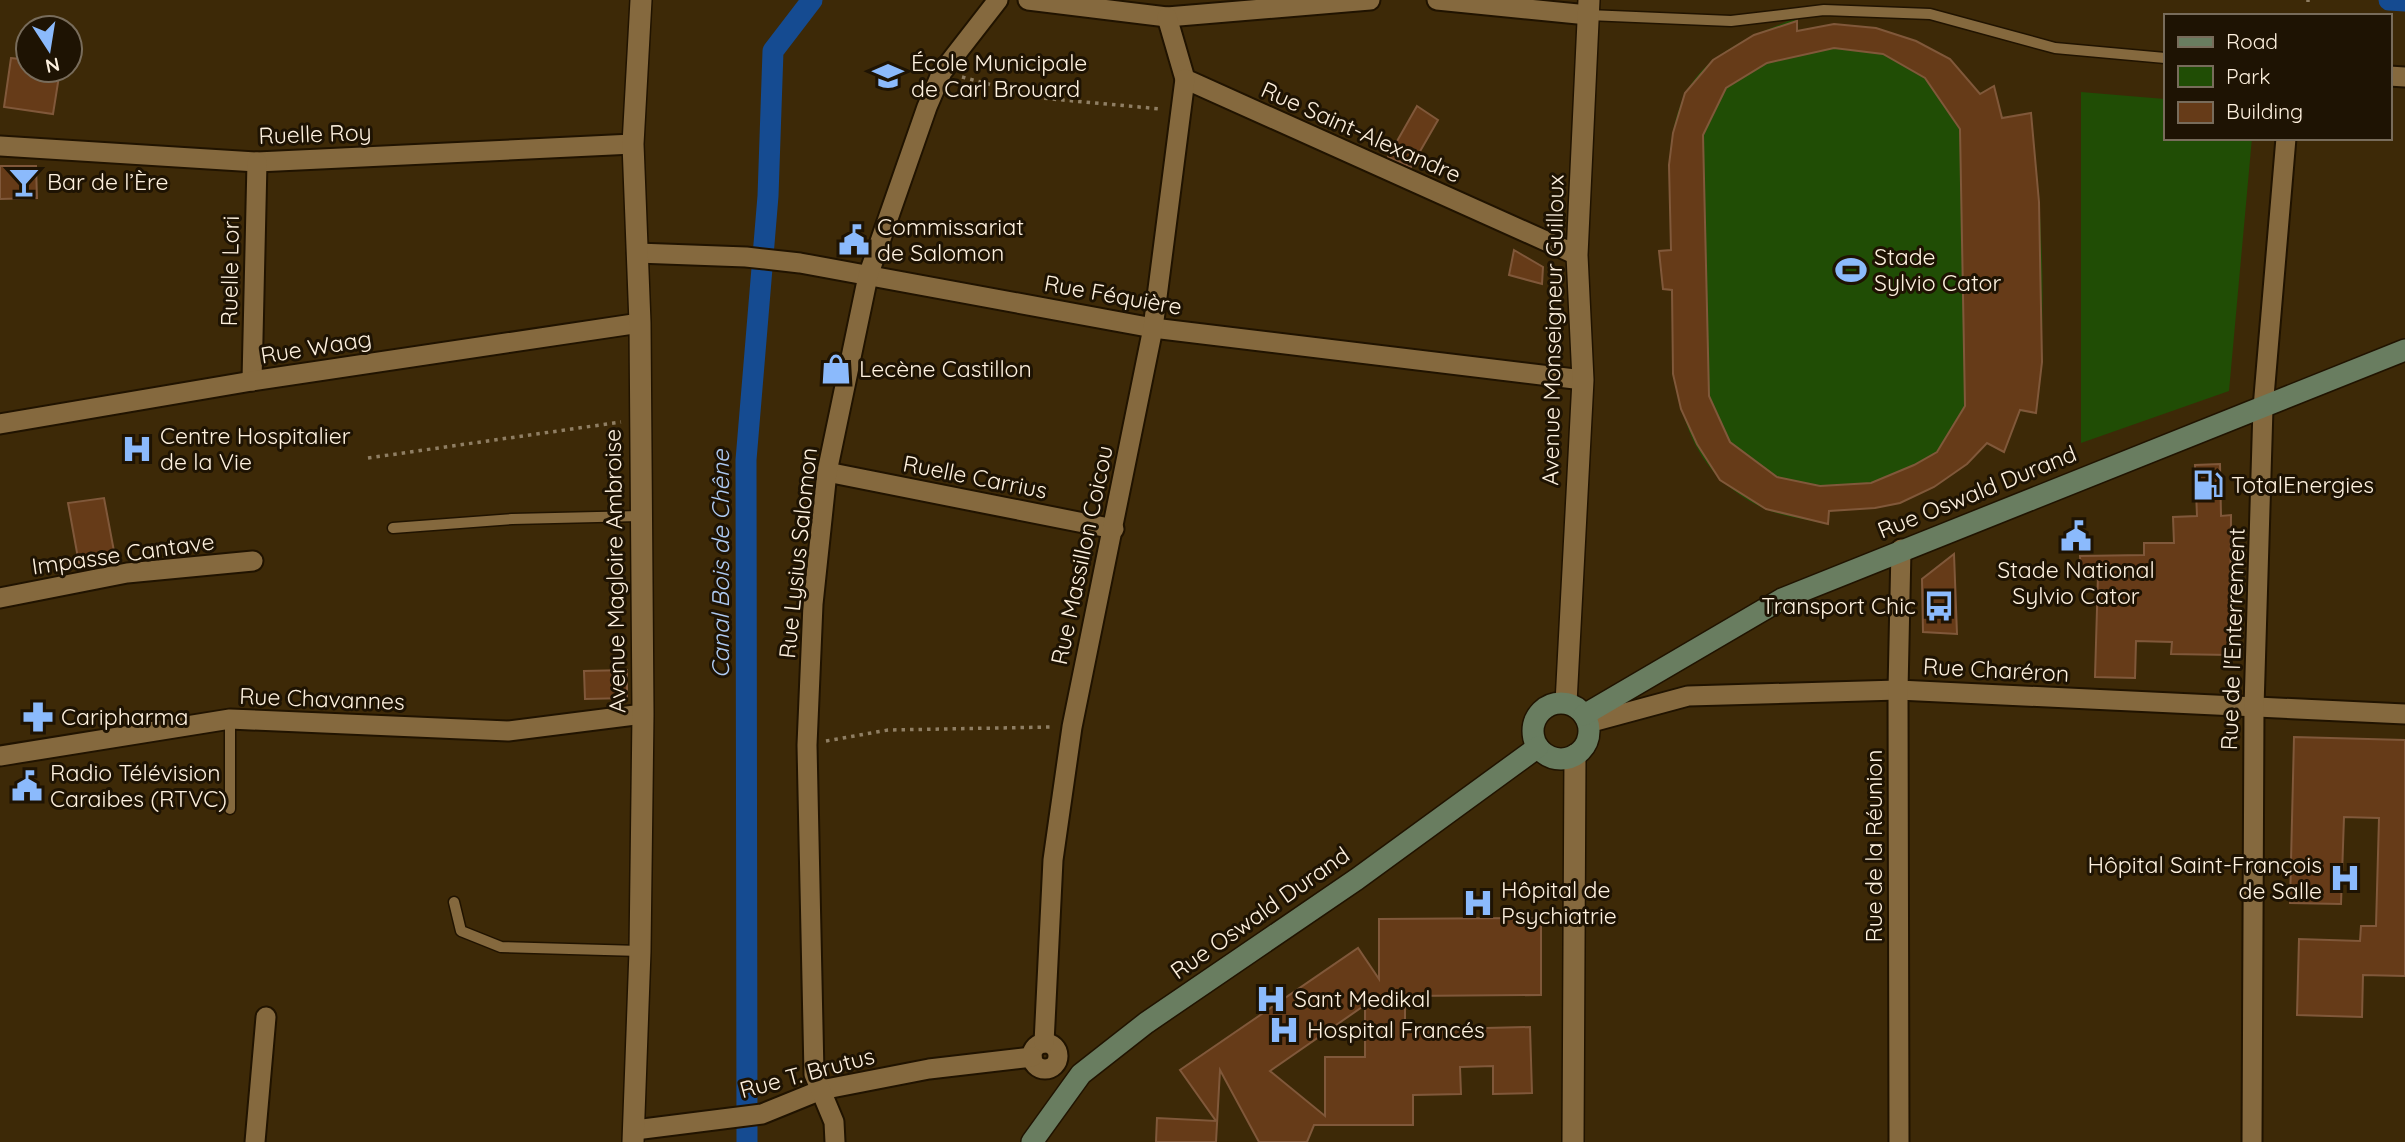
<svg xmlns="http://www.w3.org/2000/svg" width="2405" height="1142" viewBox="0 0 2405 1142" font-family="Quicksand,sans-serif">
  <rect width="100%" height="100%" fill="#3d2907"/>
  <g fill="#204d05">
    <path d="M1796,18L1798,31L1834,24L1876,28L1916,41L1950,59L1980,93L1994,86L2002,118L2031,113C2042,212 2048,313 2036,413L2020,411L2004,452L1987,443C1925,494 1912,506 1829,511L1828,524C1808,520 1784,517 1765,509C1672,466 1673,377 1672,290L1663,289L1659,251L1671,250C1670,188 1657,101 1715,59C1740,40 1768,29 1796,18Z"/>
    <path d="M2081,92L2165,99V138H2252L2229,391L2081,443Z"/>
  </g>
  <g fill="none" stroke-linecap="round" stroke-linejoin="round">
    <g stroke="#154b91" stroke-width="21">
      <path d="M2389,0L2405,1"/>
      <path d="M747,1142L746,460L768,196L773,51L812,0"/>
    </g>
  </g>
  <g fill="#663b18" stroke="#80583a" stroke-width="2" fill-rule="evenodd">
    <path d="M1797,21V31L1834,24L1876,28L1916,41L1950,59L1980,94L1994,86L2002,118L2031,113L2039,202L2042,362L2036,413L2020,410L2004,452L1987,443L1967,464L1934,487L1900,503L1875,508L1829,511L1828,524L1766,509L1720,480L1697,444L1681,409L1673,374L1672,290L1663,289L1659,251L1671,250L1669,165L1673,133L1685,93L1713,60L1754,35ZM1834,48L1883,54L1925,78L1960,129L1965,406L1937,452L1914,465L1871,483L1820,486L1777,477L1730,442L1709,396L1703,135L1726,88L1767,63Z"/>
    <path d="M11,58L28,60V70H60L53,114L4,107Z"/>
    <path d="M1417,106L1438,120L1411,167L1388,157Z"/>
    <path d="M0,166H36L37,198L0,199Z"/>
    <path d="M1514,250L1543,267L1542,284L1509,275Z"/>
    <path d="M2220,464L2221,516L2231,515L2230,655L2171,654L2172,642L2136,641L2135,678L2095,677L2098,575L2081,576L2080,556L2144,555V543H2174L2173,517L2197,516L2195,465Z"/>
    <path d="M104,498L116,562L80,569L68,503Z"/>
    <path d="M1954,554L1957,634L1923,632L1922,579Z"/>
    <path d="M627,670V698L585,699L584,671Z"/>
    <path d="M2294,737L2405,740V976L2363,975L2362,1017L2297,1015L2299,939L2360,941L2361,926H2376L2379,818L2344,817L2341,904L2290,903Z"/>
    <path d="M1541,918V995L1405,996V1030L1530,1027L1532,1093L1493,1094V1066L1460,1067L1461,1094L1413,1095V1125H1314L1307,1142H1259L1220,1070L1216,1142H1156L1157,1118L1216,1121L1180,1070L1358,948L1379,979V919ZM1365,1005V1057H1325V1116L1270,1071Z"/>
  </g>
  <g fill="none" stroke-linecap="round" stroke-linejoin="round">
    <g stroke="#201300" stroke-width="13">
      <g id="service">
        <path d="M1588,15L1731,21L1824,10L1930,14L2055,48L2165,58"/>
        <path d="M393,528L512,519L640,516"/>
        <path d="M230,809V719"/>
        <path d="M454,902L461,931L501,947L640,951"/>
      </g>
    </g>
    <g stroke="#201300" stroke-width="23">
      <g id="minor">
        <path d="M1028,0L1167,17L1370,0"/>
        <path d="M1437,0L1588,15"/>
        <path d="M1167,17L1185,79L1577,255"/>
        <path d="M2389,76L2405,77"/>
        <path d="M0,146L257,162L633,144"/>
        <path d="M637,253L746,257L800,263L1153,328L1583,380"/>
        <path d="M252,381L257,162"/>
        <path d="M0,424L252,381L640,323"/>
        <path d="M827,472L1114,529"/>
        <path d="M0,598L127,573L253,561"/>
        <path d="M1588,723L1688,696L1898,690L2405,714"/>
        <path d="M0,756L230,719L508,731L643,714"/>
        <circle cx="1045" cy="1056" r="13"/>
        <path d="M1044,1043L1053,860L1072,727L1153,328L1185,79"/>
        <path d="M635,1130L762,1114L821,1090L929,1069L1032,1057"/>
        <path d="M255,1142L266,1017"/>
        <path d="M835,1142L834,1122L814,1074L807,745L813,604L827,472L868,276L927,107L942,72L998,0"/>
        <path d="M1899,1142L1898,690L1901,549"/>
        <path d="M2252,1142L2254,707L2263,408L2286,138"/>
      </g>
    </g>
    <g stroke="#201300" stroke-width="24">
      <g id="tertiary">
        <path d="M1566,703L1583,380L1577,255L1589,0"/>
        <path d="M633,1142L640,951L643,714L640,323L633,144L641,0"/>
        <path d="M1573,1142L1575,755"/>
      </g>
    </g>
    <g stroke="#201300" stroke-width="24">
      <g id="secondary">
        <circle cx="1561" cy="731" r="28"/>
        <path d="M1584,715L1782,599L2405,350"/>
        <path d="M1032,1142L1081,1074L1146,1023L1357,879L1538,747"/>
      </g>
    </g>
    <g stroke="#8f7e63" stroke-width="3.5" stroke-dasharray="3.5 5" stroke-linecap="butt">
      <path d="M2308,2V0"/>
      <path d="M962,77L1041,98L1161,109"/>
      <path d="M368,458L621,422"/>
      <path d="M826,741L888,730L1052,727"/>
    </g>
    <use href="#service" stroke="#85693e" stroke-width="10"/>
    <use href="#minor" stroke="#85693e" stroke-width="19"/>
    <use href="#tertiary" stroke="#85693e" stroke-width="21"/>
    <use href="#secondary" stroke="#697d60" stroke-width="21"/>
  </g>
  <defs>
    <g id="school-bare" transform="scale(2.415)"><path d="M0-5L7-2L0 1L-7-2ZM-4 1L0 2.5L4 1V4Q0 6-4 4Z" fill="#8bbafc" stroke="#1e1303" stroke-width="2.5" paint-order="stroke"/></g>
    <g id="bar-bare" transform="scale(2.415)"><path d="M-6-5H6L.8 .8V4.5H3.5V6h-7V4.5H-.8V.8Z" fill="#8bbafc" stroke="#1e1303" stroke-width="2.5" paint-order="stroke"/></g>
    <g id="civic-bare" transform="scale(2.415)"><path d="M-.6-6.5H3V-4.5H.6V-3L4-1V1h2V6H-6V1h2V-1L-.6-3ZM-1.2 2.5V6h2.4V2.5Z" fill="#8bbafc" stroke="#1e1303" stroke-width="2.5" paint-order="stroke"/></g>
    <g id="stadium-bare" transform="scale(2.415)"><path d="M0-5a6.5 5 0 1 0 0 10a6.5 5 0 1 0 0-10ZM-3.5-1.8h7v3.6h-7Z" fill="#8bbafc" stroke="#1e1303" stroke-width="2.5" paint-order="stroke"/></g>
    <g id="shop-bare" transform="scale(2.415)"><path d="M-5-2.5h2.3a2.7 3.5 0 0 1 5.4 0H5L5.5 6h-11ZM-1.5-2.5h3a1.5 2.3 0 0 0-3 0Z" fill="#8bbafc" stroke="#1e1303" stroke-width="2.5" paint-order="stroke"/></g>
    <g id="hospital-bare" transform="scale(2.415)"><path d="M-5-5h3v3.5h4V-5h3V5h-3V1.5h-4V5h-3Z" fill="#8bbafc" stroke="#1e1303" stroke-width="2.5" paint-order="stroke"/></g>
    <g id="fuel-bare" transform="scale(2.415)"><path d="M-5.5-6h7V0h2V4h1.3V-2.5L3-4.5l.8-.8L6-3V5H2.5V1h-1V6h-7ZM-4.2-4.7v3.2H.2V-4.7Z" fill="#8bbafc" stroke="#1e1303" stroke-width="2.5" paint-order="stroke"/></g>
    <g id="bus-bare" transform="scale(2.415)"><path d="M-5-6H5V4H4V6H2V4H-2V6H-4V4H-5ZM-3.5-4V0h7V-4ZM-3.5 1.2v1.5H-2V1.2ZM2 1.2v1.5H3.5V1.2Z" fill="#8bbafc" stroke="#1e1303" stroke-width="2.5" paint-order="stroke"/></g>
    <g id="pharmacy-bare" transform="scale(2.415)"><path d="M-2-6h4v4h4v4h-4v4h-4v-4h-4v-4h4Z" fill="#8bbafc" stroke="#1e1303" stroke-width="2.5" paint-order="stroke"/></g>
  </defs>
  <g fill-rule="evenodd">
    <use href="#school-bare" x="888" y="76"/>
    <use href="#bar-bare" x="24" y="182"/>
    <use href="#civic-bare" x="854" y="240"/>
    <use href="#stadium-bare" x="1851" y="270"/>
    <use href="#shop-bare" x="836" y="369"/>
    <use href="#hospital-bare" x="137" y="449"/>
    <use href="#fuel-bare" x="2208" y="485"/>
    <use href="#civic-bare" x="2076" y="536"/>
    <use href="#bus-bare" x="1939" y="606"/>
    <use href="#pharmacy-bare" x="38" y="717"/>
    <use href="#civic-bare" x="27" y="786"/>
    <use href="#hospital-bare" x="2345" y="878"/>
    <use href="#hospital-bare" x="1478" y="903"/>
    <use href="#hospital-bare" x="1271" y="999"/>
    <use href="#hospital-bare" x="1284" y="1030"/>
  </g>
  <g text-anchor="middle" stroke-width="6" stroke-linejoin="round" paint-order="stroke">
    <g font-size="23" fill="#fef1df" stroke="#1e1303" text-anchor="start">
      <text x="911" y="71">École Municipale<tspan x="911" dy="26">de Carl Brouard</tspan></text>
      <text x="47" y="190">Bar de l’Ère</text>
      <text x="877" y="235">Commissariat<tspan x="877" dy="26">de Salomon</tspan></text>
      <text x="1874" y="265">Stade<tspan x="1874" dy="26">Sylvio Cator</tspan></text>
      <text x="859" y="377">Lecène Castillon</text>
      <text x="160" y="444">Centre Hospitalier<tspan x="160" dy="26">de la Vie</tspan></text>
      <text x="2231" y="493">TotalEnergies</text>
      <text x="2076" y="578" text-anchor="middle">Stade National<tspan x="2076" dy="26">Sylvio Cator</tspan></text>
      <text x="1916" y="614" text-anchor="end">Transport Chic</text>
      <text x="61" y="725">Caripharma</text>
      <text x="50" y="781">Radio Télévision<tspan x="50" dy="26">Caraibes (RTVC)</tspan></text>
      <text x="2322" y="873" text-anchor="end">Hôpital Saint-François<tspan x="2322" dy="26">de Salle</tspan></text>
      <text x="1501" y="898">Hôpital de<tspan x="1501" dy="26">Psychiatrie</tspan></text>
      <text x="1294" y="1007">Sant Medikal</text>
      <text x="1307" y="1038">Hospital Francés</text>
    </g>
    <g font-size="23" fill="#fef1df" stroke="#1e1303">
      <text transform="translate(1361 132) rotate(24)" y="8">Rue Saint-Alexandre</text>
      <text transform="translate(315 134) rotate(-2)" y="8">Ruelle Roy</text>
      <text transform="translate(230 271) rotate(-89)" y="8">Ruelle Lori</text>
      <text transform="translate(1113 295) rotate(10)" y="8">Rue Féquière</text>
      <text transform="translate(1553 330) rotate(-89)" y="8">Avenue Monseigneur Guilloux</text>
      <text transform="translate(316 347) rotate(-9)" y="8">Rue Waag</text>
      <text transform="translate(975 477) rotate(11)" y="8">Ruelle Carrius</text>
      <text transform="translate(1977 492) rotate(-22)" y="8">Rue Oswald Durand</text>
      <text transform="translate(798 553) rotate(-84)" y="8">Rue Lysius Salomon</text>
      <text transform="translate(123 554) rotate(-8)" y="8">Impasse Cantave</text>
      <text transform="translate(1082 555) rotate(-78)" y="8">Rue Massillon Coicou</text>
      <text transform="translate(615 571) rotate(-91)" y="8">Avenue Magloire Ambroise</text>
      <text transform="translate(2233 639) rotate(-88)" y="8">Rue de l'Enterrement</text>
      <text transform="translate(1996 670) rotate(3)" y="8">Rue Charéron</text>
      <text transform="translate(322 699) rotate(2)" y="8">Rue Chavannes</text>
      <text transform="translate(1874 846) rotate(-90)" y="8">Rue de la Réunion</text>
      <text transform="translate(1260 913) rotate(-35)" y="8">Rue Oswald Durand</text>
      <text transform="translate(807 1073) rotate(-15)" y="8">Rue T. Brutus</text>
    </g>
    <g font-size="24" font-style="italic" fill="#aecaf2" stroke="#1e1303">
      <text transform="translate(721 564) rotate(-90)" y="8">Canal Bois de Chêne</text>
    </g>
  </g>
  <rect x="2164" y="14" width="228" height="126" fill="#1e1303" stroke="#786c5b" stroke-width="2"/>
  <rect x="2178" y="37" width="35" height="10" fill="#697d60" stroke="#786c5b" stroke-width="2"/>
  <text x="2226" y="49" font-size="21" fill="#fef1df">Road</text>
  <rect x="2178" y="66" width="35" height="21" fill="#204d05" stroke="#786c5b" stroke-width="2"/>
  <text x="2226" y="84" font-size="21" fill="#fef1df">Park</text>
  <rect x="2178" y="102" width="35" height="21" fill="#663b18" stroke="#786c5b" stroke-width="2"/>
  <text x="2226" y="119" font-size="21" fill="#fef1df">Building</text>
  <g transform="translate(49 49) rotate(168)"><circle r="33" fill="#1e1303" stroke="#786c5b" stroke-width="2"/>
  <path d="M0-5L12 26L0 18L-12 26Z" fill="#8bbafc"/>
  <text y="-10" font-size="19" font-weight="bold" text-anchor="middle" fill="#fef1df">N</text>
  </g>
</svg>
